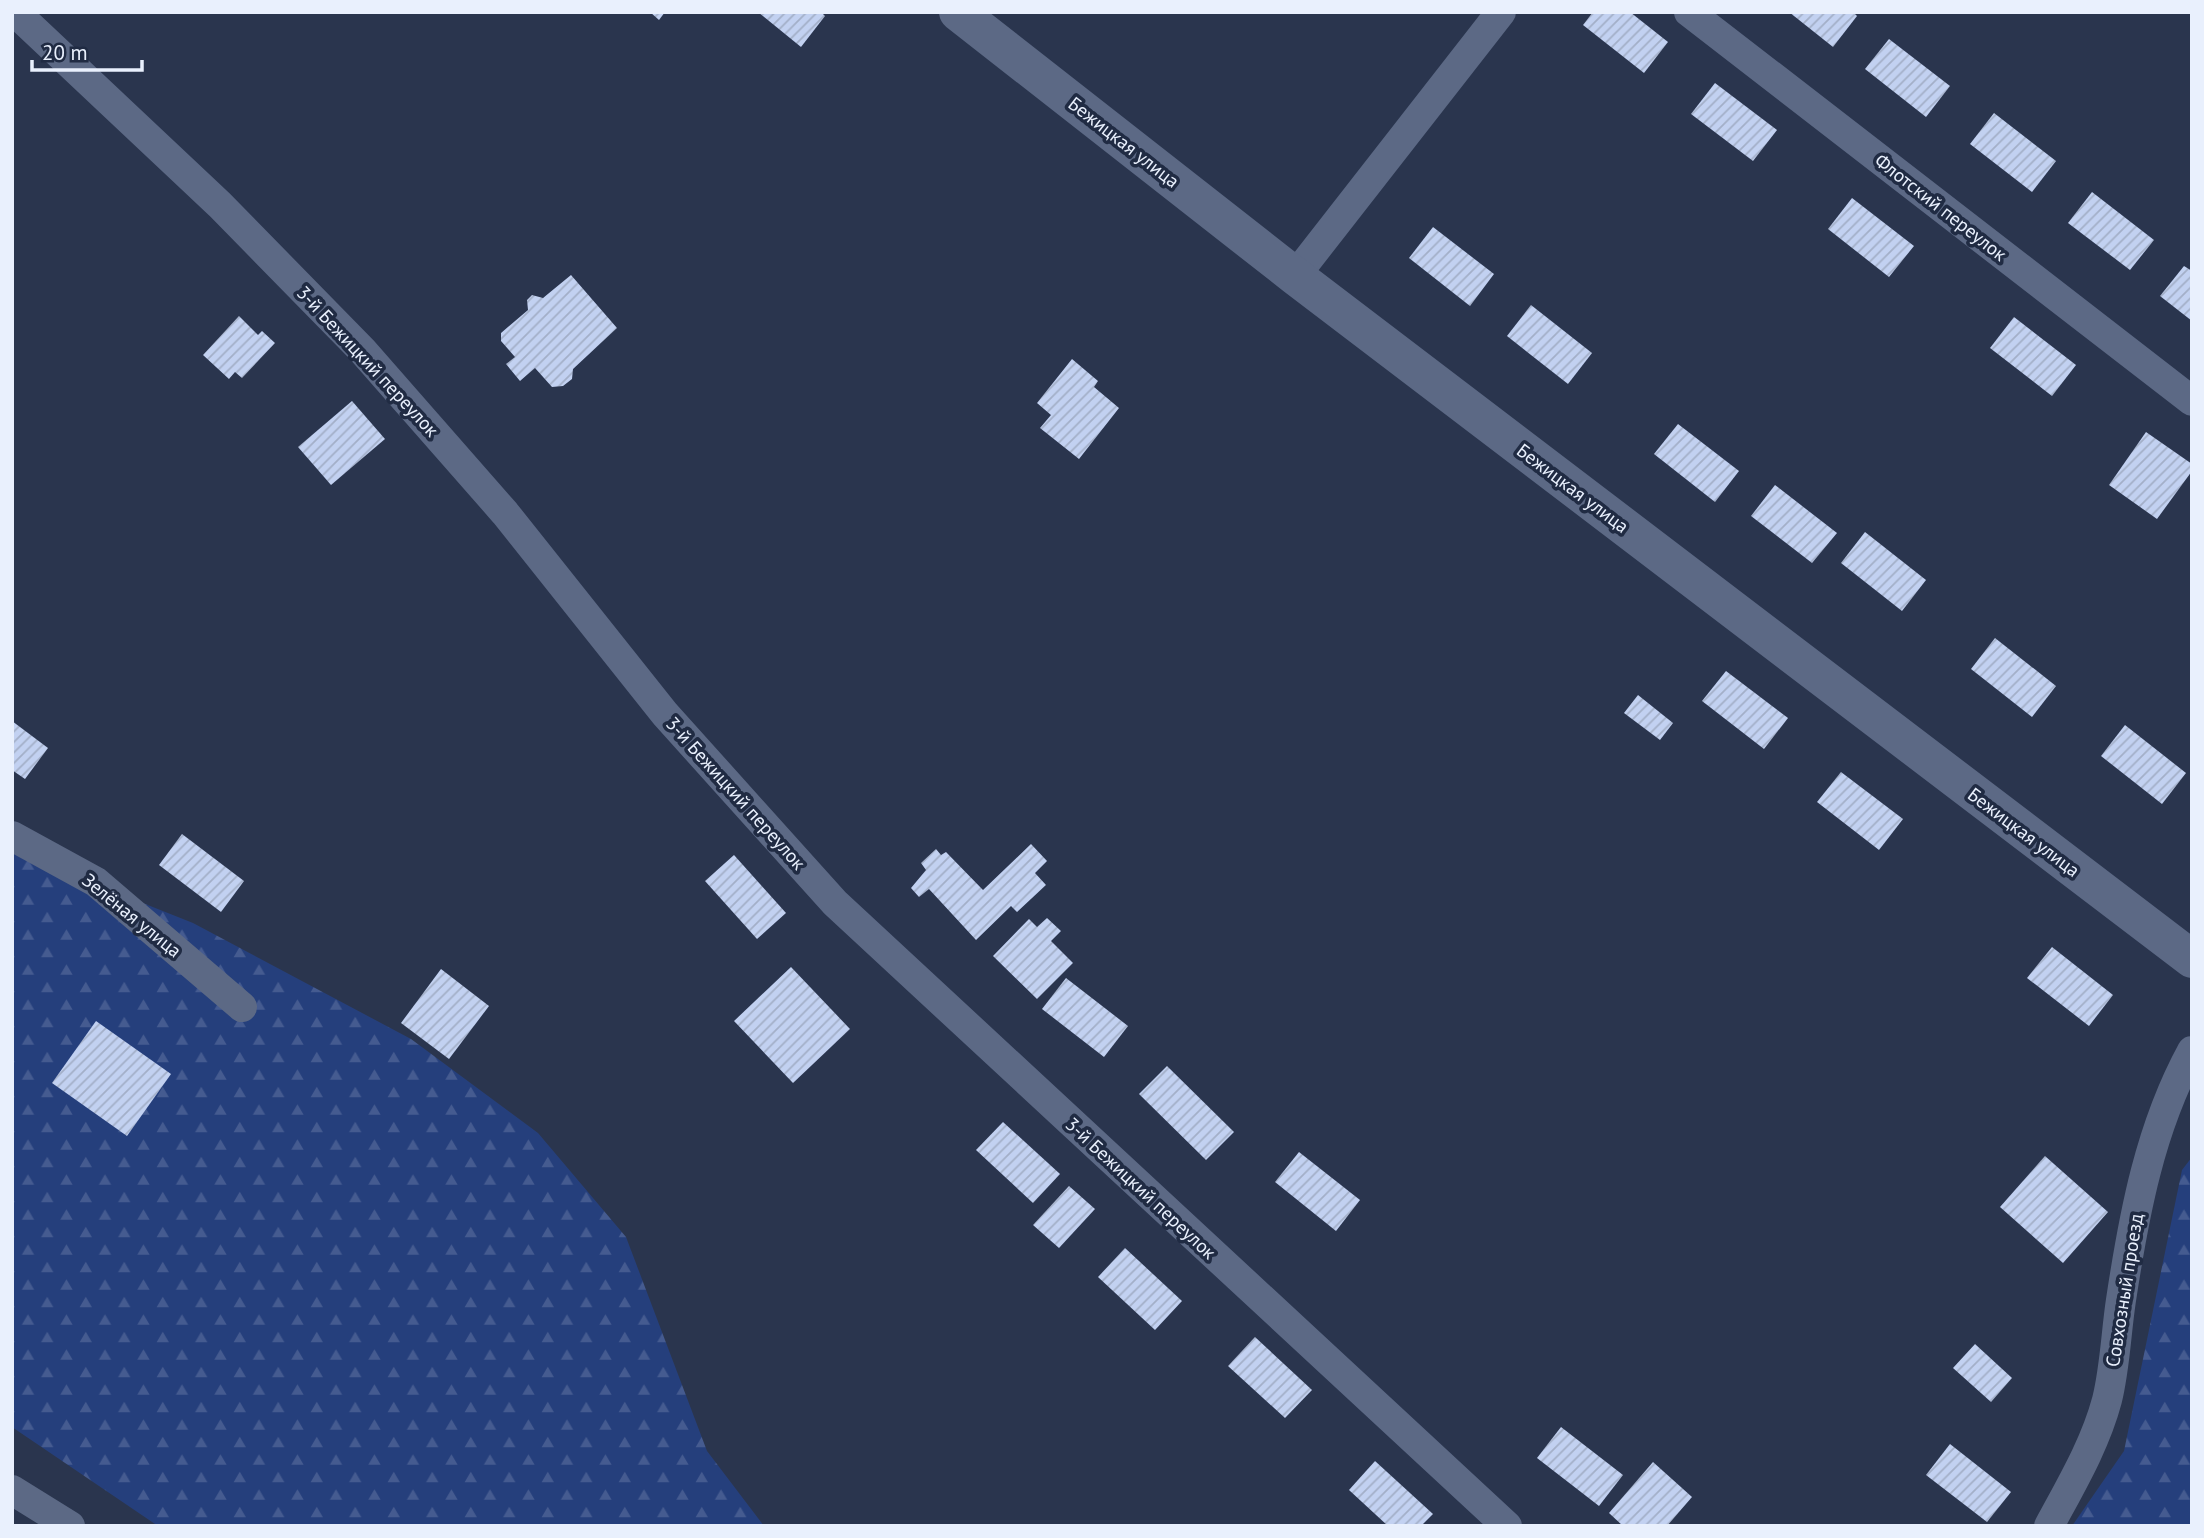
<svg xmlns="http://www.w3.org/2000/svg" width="2204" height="1538" viewBox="0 0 2204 1538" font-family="'PT Sans',sans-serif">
  <defs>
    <pattern id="forest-firs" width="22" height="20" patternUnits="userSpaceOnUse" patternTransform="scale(1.75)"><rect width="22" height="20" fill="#253f7c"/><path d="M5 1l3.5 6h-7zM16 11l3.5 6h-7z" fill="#455b90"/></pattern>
    <pattern id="building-hatch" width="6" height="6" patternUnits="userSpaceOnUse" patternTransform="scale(1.75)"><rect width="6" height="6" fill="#c2d1f1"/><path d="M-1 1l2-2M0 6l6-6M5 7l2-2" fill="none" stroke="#a3afc8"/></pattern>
  </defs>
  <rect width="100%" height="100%" fill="#2a354e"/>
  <g fill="url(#forest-firs)">
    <path d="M12,851L193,923L411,1039L538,1133L626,1237L707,1451L764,1526H158L12,1427Z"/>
    <path d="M2192,1157V1526H2072L2124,1451L2182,1170Z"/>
  </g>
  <g fill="url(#building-hatch)">
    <path d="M650,12H665L659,20Z"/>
    <path d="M758,12H821L825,16L801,47Z"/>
    <path d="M1593,12H1630L1668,42L1644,73L1583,25Z"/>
    <path d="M1789,12H1853L1857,16L1833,47Z"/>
    <path d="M1889,39L1950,86L1926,117L1865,69Z"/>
    <path d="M1715,83L1777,130L1753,161L1691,114Z"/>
    <path d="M1994,113L2056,161L2032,192L1970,144Z"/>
    <path d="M2092,192L2154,240L2130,270L2068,223Z"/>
    <path d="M1852,198L1914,246L1889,277L1828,229Z"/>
    <path d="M1433,227L1494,274L1470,306L1409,258Z"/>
    <path d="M2184,266L2192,271V321L2160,296Z"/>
    <path d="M571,275L617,328L573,369L572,379L563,386L552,387L535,368L520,381L506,364L515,357L501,341V333L528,310L527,300L532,295L543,298Z"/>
    <path d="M1531,305L1592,353L1568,384L1507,336Z"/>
    <path d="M239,316L258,335L262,331L275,343L242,378L235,372L229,379L203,355Z"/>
    <path d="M2014,317L2076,365L2052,396L1990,348Z"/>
    <path d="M1072,359L1098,381L1094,387L1119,408L1079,459L1040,428L1051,415L1037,403Z"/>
    <path d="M352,401L385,439L331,485L298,447Z"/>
    <path d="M1678,424L1739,471L1715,502L1654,454Z"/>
    <path d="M2146,432L2192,464V471L2157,519L2109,485Z"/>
    <path d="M1775,485L1837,533L1812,563L1751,516Z"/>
    <path d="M1865,532L1926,580L1902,611L1841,563Z"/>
    <path d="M1995,638L2056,686L2032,717L1971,669Z"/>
    <path d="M1726,671L1788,718L1764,749L1702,701Z"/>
    <path d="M1638,695L1673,723L1660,740L1624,713Z"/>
    <path d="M12,721L48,748L25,779L12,770Z"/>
    <path d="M2125,725L2186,773L2162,804L2101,756Z"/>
    <path d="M1841,772L1903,819L1879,850L1817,802Z"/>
    <path d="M182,834L244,881L221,912L159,865Z"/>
    <path d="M1031,844L1047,861L1035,873L1046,885L1017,912L1011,906L976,940L929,889L919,897L911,888L926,870L921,863L936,849L941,855L946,852L983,890Z"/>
    <path d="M734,855L786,913L757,939L705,881Z"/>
    <path d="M1047,918L1061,931L1051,941L1073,963L1037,999L993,956L1029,919L1037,927Z"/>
    <path d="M2052,947L2113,995L2089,1026L2027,978Z"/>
    <path d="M791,967L850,1029L793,1083L734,1021Z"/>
    <path d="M441,969L489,1006L449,1059L401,1023Z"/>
    <path d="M1066,978L1128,1026L1104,1057L1042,1009Z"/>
    <path d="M96,1021L171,1074L127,1136L52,1083Z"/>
    <path d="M1167,1066L1234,1132L1206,1160L1139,1094Z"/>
    <path d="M1003,1122L1060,1174L1033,1203L976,1150Z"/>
    <path d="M1299,1152L1360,1200L1336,1231L1275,1182Z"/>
    <path d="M2045,1156L2108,1212L2063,1263L2000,1207Z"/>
    <path d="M1069,1186L1095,1209L1059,1248L1033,1225Z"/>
    <path d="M1125,1248L1182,1301L1155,1330L1098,1277Z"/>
    <path d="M1255,1337L1312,1390L1285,1418L1228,1366Z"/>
    <path d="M1975,1344L2012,1378L1991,1402L1953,1368Z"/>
    <path d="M1561,1427L1623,1475L1599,1506L1537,1458Z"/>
    <path d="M1950,1444L2011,1492L1987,1522L1926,1475Z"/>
    <path d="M1375,1461L1433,1514L1421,1526H1388L1349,1490Z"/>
    <path d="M1653,1462L1692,1497L1667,1526H1623L1609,1513Z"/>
  </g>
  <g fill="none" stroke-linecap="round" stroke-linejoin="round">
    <g stroke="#5c6985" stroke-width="30">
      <path d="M15,12L220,205L362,350L505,513L665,714L835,903L1507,1526"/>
      <path d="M1689,12L2192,401"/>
      <path d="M1295,276L1501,12"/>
      <path d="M12,836L96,882L242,1007"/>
      <path d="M12,1490L70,1526"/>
      <path d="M2049,1526C2071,1485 2095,1445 2107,1400C2115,1368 2116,1333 2121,1300C2134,1214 2150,1128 2192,1051"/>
    </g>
    <path stroke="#5c6985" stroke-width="38" d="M958,12L1295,276L2192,959"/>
  </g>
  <g text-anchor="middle" stroke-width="7" stroke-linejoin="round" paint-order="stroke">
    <g font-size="19" fill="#e9f0fd" stroke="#202b43">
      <text transform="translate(1124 142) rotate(38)" y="7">Бежицкая улица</text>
      <text transform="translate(1941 207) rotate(38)" y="7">Флотский переулок</text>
      <text transform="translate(368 361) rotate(47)" y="7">3-й Бежицкий переулок</text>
      <text transform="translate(1573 488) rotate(37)" y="7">Бежицкая улица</text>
      <text transform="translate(736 793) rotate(48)" y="7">3-й Бежицкий переулок</text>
      <text transform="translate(2024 832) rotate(37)" y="7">Бежицкая улица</text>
      <text transform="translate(132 915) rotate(39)" y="7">Зелёная улица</text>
      <text transform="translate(1141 1188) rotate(43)" y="7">3-й Бежицкий переулок</text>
      <text transform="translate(2124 1290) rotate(-81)" y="7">Совхозный проезд</text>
    </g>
  </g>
  <rect width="2204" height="1538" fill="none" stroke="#e9f0fd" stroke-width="28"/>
  <path d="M32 60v10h110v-10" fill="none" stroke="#e9f0fd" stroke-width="3.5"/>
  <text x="42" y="60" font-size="21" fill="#e9f0fd" stroke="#202b43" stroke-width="5" paint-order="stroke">20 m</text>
</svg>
